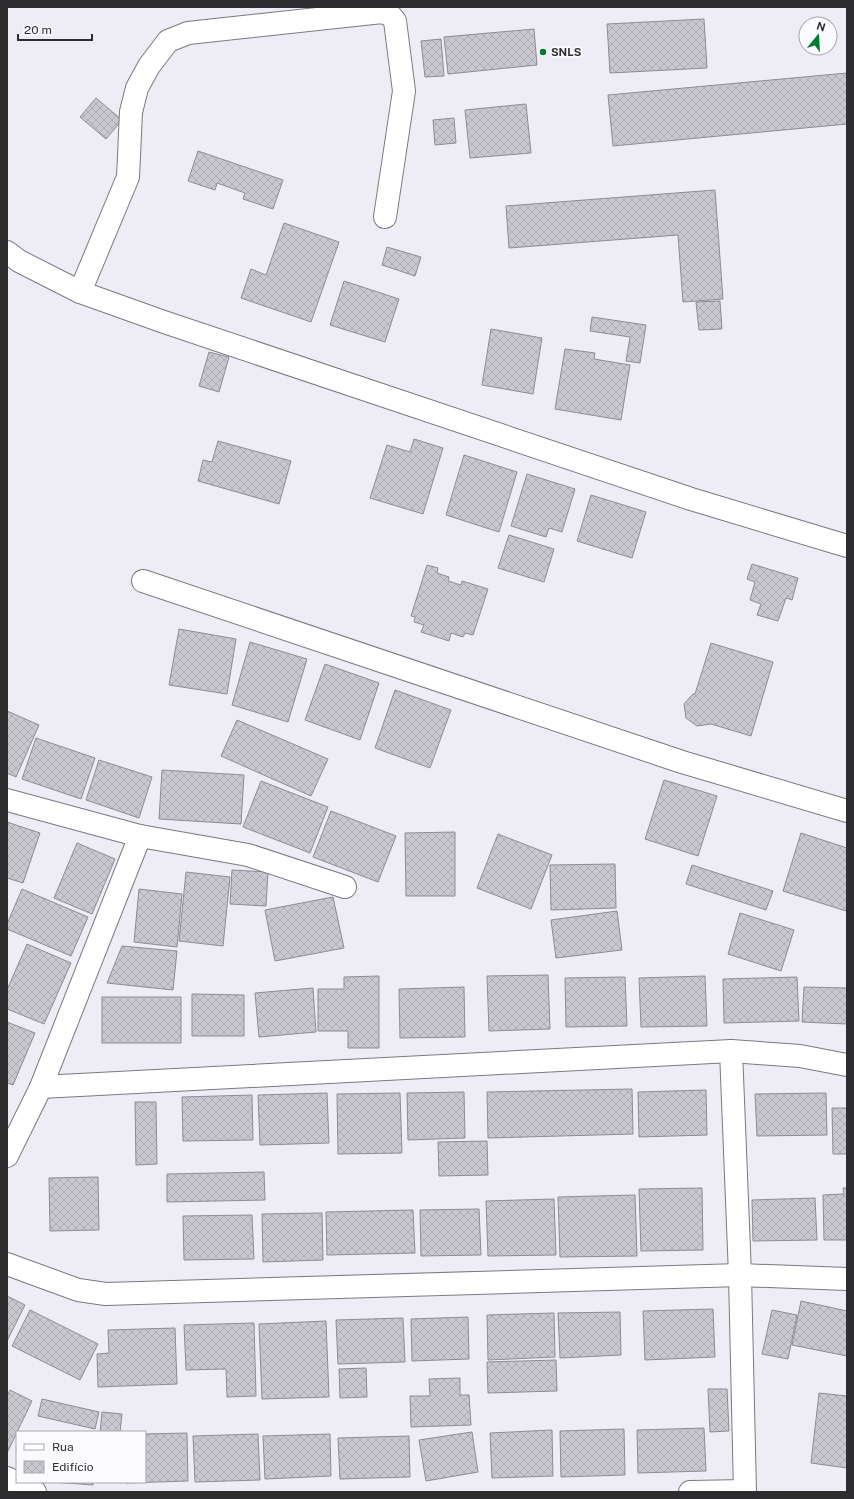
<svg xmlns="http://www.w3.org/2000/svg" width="854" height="1499" viewBox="0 0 854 1499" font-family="'Public Sans',sans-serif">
  <defs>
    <pattern id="building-cross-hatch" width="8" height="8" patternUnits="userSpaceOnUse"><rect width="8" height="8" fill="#cac8cf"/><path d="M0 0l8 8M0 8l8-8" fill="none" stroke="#aeacb2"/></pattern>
  </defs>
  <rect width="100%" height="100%" fill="#eeecf4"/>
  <g fill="url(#building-cross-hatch)" stroke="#8e8c93">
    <path d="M704,19L707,68L610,73L607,24Z"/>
    <path d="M534,29L537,65L448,74L444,37Z"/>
    <path d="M441,39L444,76L425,77L421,41Z"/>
    <path d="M847,73V124L613,146L608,95Z"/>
    <path d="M96,98L122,120L106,139L80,117Z"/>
    <path d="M526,104L531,153L470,158L465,110Z"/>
    <path d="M454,118L456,143L435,145L433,120Z"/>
    <path d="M198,151L283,180L273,209L243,199L245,193L217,183L215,190L188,181Z"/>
    <path d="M715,190L723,299L683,302L678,235L509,248L506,206Z"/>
    <path d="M284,223L339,242L311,322L241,298L251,269L266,275Z"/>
    <path d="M387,247L421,257L415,276L382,265Z"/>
    <path d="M344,281L399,299L385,342L330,325Z"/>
    <path d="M720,301L722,329L699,330L696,302Z"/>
    <path d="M592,317L646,325L640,363L626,361L630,337L590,331Z"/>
    <path d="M491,329L542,338L533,394L482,385Z"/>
    <path d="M565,349L595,353L594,359L630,365L621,420L555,409Z"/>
    <path d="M209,352L229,357L219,392L199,386Z"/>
    <path d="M414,439L443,448L423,514L370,498L387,445L410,452Z"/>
    <path d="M218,441L291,461L279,504L198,481L203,460L212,462Z"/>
    <path d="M464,455L517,472L499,532L446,515Z"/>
    <path d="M527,474L575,489L562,532L549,528L546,537L511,526Z"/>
    <path d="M591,495L646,512L632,558L577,541Z"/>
    <path d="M509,535L554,549L544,582L498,568Z"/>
    <path d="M752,564L798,578L792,600L786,598L778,621L757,615L761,604L750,600L755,582L747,579Z"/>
    <path d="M427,565L438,568L437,573L449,577L448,581L461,585L462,581L488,589L473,635L465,633L463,637L451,633L449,641L421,632L424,625L414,622L415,617L411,616Z"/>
    <path d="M179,629L236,639L227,694L169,685Z"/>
    <path d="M250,642L307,659L288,722L232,705Z"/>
    <path d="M711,643L773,662L751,736L711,724L697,726L686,718L684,704L693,694H695Z"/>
    <path d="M325,664L379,683L360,740L305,720Z"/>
    <path d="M395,690L451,710L430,768L375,748Z"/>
    <path d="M7,711L39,725L16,777L7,773Z"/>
    <path d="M237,720L328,759L311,796L221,756Z"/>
    <path d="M36,738L95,758L81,799L22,779Z"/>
    <path d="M99,760L152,777L139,818L86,800Z"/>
    <path d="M162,770L244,775L241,824L159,819Z"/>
    <path d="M664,780L717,796L698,856L645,839Z"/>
    <path d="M261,781L328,807L310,853L243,827Z"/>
    <path d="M331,811L396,836L378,882L313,857Z"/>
    <path d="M7,822L40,833L23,883L7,878Z"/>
    <path d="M455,832V896H406L405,833Z"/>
    <path d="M801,833L847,848V908L846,911L783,891Z"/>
    <path d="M498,834L552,855L531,909L477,888Z"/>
    <path d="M77,843L115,859L92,914L54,898Z"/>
    <path d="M615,864L616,908L551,910L550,865Z"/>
    <path d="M692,865L773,891L766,910L686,884Z"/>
    <path d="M232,870L268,872L266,906L230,904Z"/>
    <path d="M186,872L230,877L223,946L179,941Z"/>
    <path d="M22,889L88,917L71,956L7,929V924Z"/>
    <path d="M139,889L182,894L177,947L134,942Z"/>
    <path d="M333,897L344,948L275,961L265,910Z"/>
    <path d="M617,911L622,950L556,958L551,920Z"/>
    <path d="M740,913L794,930L781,971L728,954Z"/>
    <path d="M27,944L71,963L44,1024L7,1009V990Z"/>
    <path d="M122,946L177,951L173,990L107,983Z"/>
    <path d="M548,975L550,1029L489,1031L487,976Z"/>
    <path d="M379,976V1048H348V1031H318V989H344V977Z"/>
    <path d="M705,976L707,1026L641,1027L639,978Z"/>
    <path d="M625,977L627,1026L566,1027L565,978Z"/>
    <path d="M797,977L799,1021L724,1023L723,979Z"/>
    <path d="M464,987L465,1037L400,1038L399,989Z"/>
    <path d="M804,987L847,988V1024L802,1022Z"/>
    <path d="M313,988L316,1032L259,1037L255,993Z"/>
    <path d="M192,994L244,995V1036H192Z"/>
    <rect x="102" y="997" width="79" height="46"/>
    <path d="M7,1022L35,1033L13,1085L7,1083Z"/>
    <path d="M632,1089L633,1134L488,1138L487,1092Z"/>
    <path d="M706,1090L707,1135L639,1137L638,1092Z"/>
    <path d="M464,1092L465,1138L408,1140L407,1093Z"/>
    <path d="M327,1093L329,1143L260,1145L258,1095Z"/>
    <path d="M400,1093L402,1153L338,1154L337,1094Z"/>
    <path d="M826,1093L827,1135L757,1136L755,1094Z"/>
    <path d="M252,1095L253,1140L183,1141L182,1097Z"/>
    <path d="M135,1102H156L157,1164L136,1165Z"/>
    <path d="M832,1108H847V1154H833Z"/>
    <path d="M487,1141L488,1175L439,1176L438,1142Z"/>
    <path d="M264,1172L265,1200L167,1202V1174Z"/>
    <path d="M98,1177L99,1230L50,1231L49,1178Z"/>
    <path d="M702,1188L703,1250L641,1251L639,1189Z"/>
    <path d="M843,1188H847V1240H824L823,1195L844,1194Z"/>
    <path d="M635,1195L637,1256L560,1257L558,1197Z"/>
    <path d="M815,1198L817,1240L753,1241L752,1200Z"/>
    <path d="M554,1199L556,1255L488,1256L486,1201Z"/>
    <path d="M479,1209L481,1255L421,1256L420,1210Z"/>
    <path d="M413,1210L415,1253L327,1255L326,1212Z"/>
    <path d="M322,1213L323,1260L263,1262L262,1214Z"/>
    <path d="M252,1215L254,1259L184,1260L183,1216Z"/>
    <path d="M7,1296L25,1305L7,1341Z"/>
    <path d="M801,1301L847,1311V1356L792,1345Z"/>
    <path d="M713,1309L715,1357L645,1360L643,1311Z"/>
    <path d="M30,1310L98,1344L80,1380L12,1346Z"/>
    <path d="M772,1310L797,1315L788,1359L762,1354Z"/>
    <path d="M620,1312L621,1355L560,1358L558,1313Z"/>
    <path d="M554,1313L555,1357L488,1360L487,1315Z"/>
    <path d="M468,1317L469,1359L412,1361L411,1319Z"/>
    <path d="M403,1318L405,1362L338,1364L336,1320Z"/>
    <path d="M326,1321L329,1397L262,1399L259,1324Z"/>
    <path d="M254,1323L256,1396L227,1397L226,1369L186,1370L184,1325Z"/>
    <path d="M175,1328L177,1384L98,1387L97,1354L109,1353L108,1330Z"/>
    <path d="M556,1360L557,1391L488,1393L487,1362Z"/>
    <path d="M366,1368L367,1397L340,1398L339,1369Z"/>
    <path d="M460,1378V1395H469L471,1425L411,1427L410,1396H430L429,1379Z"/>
    <path d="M708,1389H727L729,1431L710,1432Z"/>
    <path d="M10,1390L32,1401L7,1453V1397Z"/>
    <path d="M819,1393L847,1396V1468L811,1463Z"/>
    <path d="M42,1399L99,1412L95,1429L38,1416Z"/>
    <path d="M102,1412L122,1414L120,1432H100Z"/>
    <path d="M704,1428L706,1471L638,1473L637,1430Z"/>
    <path d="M624,1429L625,1475L561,1477L560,1431Z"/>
    <path d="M552,1430L553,1476L492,1478L490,1433Z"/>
    <path d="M472,1432L478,1472L426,1481L419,1440Z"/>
    <path d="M187,1433L188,1481L126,1483V1482H145V1434Z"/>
    <path d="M258,1434L260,1480L195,1482L193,1436Z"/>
    <path d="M330,1434L331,1476L265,1479L263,1436Z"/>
    <path d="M409,1436L410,1477L340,1479L338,1438Z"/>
    <path d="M53,1482H93V1485Z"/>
  </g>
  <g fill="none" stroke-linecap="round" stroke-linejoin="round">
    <g stroke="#7b7980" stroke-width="24">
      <g id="minor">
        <path d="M7,252L19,261L80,292L164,322L691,499L847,546"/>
        <path d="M80,292L128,177L131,112L137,88L149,66L168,41L188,33L382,12L390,15L395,21L404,91L385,217"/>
        <path d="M143,581L682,762L847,811"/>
        <path d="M7,800L140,836L248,855L345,887"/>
        <path d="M731,1051L740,1275L745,1492"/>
        <path d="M41,1087L731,1051L800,1056L847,1065"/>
        <path d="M7,1156L41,1087L140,836"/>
        <path d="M7,1264L78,1290L106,1294L740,1275L847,1279"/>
        <path d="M7,1478L35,1492"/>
        <path d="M690,1492L745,1491"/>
      </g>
    </g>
    <use href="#minor" stroke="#fff" stroke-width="22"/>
  </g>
  <circle fill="#007b32" stroke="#fbfafe" stroke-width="1.5" cx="543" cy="52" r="4"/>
  <g text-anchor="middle" stroke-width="3.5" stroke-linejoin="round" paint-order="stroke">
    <g font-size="11" font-weight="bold" fill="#2d2d30" stroke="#fbfafe" text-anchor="start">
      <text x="551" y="56">SNLS</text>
    </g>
  </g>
  <rect width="854" height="1499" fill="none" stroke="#2d2d30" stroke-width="16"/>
  <rect x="16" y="1431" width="130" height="52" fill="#fbfafe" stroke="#a9a8ac"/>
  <rect x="24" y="1444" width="20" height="6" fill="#ffffff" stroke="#a9a8ac"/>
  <text x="52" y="1451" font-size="12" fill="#2d2d30">Rua</text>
  <rect x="24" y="1461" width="20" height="12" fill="url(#building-cross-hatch)" stroke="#a9a8ac"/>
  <text x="52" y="1471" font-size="12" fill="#2d2d30">Edifício</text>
  <g transform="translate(818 36) rotate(18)"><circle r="19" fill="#fbfafe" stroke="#a9a8ac"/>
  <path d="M0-3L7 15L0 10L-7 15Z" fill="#007b32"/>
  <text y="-6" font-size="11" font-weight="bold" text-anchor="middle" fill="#2d2d30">N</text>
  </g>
  <path d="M18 34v6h74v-6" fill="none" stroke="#2d2d30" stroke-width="2"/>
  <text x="24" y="34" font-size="12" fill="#2d2d30" stroke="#fbfafe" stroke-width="3" paint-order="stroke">20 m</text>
</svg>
